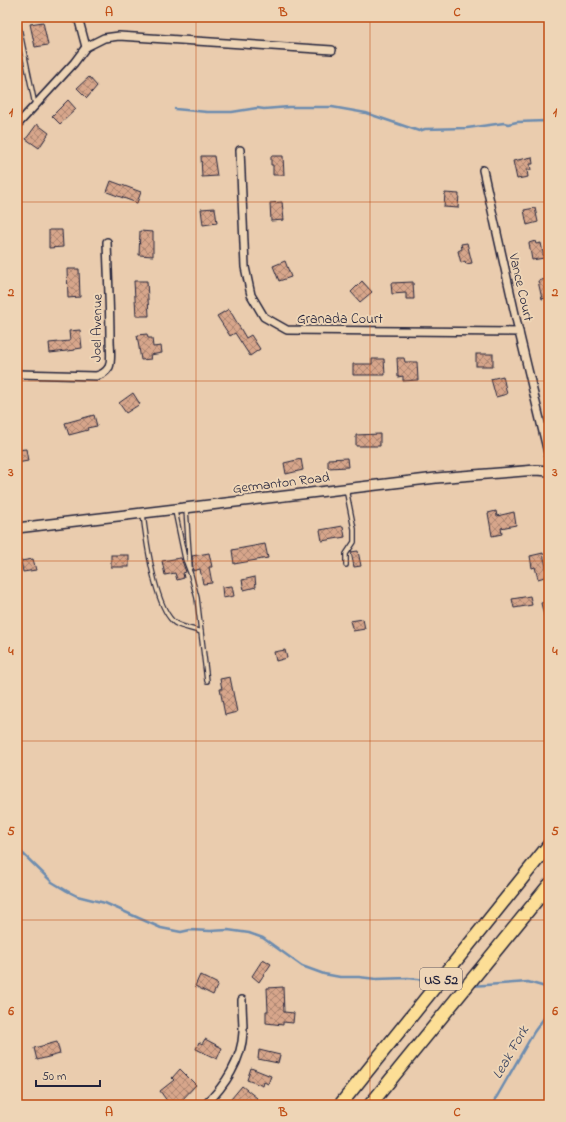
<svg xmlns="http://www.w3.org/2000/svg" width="566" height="1122" viewBox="0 0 566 1122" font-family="'Indie Flower',sans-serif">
  <defs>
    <pattern id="building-cross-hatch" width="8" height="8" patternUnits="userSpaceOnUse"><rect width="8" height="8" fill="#d7a68b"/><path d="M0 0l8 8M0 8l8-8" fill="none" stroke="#ae8773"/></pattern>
  </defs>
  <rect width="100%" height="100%" fill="#eaccae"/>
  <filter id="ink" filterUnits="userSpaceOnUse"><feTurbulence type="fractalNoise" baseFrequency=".025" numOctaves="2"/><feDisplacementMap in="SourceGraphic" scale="8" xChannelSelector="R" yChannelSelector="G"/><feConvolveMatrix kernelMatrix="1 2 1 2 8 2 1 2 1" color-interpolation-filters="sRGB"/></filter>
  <g filter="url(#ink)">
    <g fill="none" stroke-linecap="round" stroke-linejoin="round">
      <g stroke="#6d8caf" stroke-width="2.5">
        <path d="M175,109L207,112H232L257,108L264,109L289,107H332L366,113L419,131L425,129L467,128L504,123L508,124L517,122L546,121L549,122"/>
        <path d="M17,848L52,882L67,891L77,896L105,903L161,928L181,932L190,930L210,931L228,930L249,933L263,938L302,966L324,974L340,977H359L376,979L408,978L435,981"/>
        <path d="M444,982L463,985"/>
        <path d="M471,986L528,982L549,988"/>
        <path d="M492,1105L534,1032L549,1011"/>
      </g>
    </g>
    <g fill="url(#building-cross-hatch)" stroke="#22223b">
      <path d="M43,22L48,45L35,47L30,24Z"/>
      <path d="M89,77L97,86L87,98L77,88Z"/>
      <path d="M68,100L76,109L60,124L52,116Z"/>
      <path d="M37,124L49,133L39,148L26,139Z"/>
      <path d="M201,156H214L217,176L202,177Z"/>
      <path d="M271,156H283L284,175H273V165H271Z"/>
      <path d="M532,157L533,164H530L531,170H527L528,177L517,179L513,161Z"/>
      <path d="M111,181L141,192L137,203L107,192Z"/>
      <path d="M445,193L459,194L458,208L444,207Z"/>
      <path d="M282,202L284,220L271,221L270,203Z"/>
      <path d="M215,208L217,223L203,225L201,209Z"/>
      <path d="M535,208L538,222L527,225L524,210Z"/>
      <path d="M49,230H62L63,247L49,248Z"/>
      <path d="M140,231L153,232V256L139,255Z"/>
      <path d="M535,241L536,244L541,243L544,258L532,260L529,243Z"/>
      <path d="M467,243L472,263L466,264L465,261L461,263L458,251L462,249L461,244Z"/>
      <path d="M285,261L291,277L279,281L273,266Z"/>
      <path d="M67,269H79L80,297L68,298Z"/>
      <path d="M549,278V297L542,299L538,281Z"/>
      <path d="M134,281H147L149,316H136Z"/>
      <path d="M362,281L372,292L360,302L351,292Z"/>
      <path d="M413,282L414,299H406V293L392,294L391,283Z"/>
      <path d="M229,309L246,338L251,335L260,349L250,356L235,333L230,336L217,316Z"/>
      <path d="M80,330L82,348L75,349V350L50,353L49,343L70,341L69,331Z"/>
      <path d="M147,334L148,338H152L153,347L161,346L162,353L150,355L151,359L141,360L137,335Z"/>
      <rect x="476" y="354" width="17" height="12"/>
      <path d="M397,358H404L405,362H417L418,380L403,381V376L398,377Z"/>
      <path d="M372,359H384L385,375H353V364H372Z"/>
      <path d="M503,376L507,394L496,397L491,379Z"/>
      <path d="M133,393L140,404L126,413L119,403Z"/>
      <path d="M94,415L97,426L87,428L88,430L69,435L65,423Z"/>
      <path d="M380,434V446H356V435Z"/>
      <path d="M26,449L28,461L17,463V450Z"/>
      <path d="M347,458L348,467L328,468V459Z"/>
      <path d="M301,459L303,470L286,474L284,463Z"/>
      <path d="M496,511L497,516L514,512L516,525L501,528L502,534L492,536L488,513Z"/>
      <path d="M343,526L345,537L322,541L320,530Z"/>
      <path d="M265,544L268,558L234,564L232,550Z"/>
      <path d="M358,551L361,566L354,567L351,552Z"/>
      <path d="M209,553L212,567H209L212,583L203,584L200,569L193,571L192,556Z"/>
      <path d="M543,553L548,576L538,579L535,567L532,568L530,556Z"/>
      <rect x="111" y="555" width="18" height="12"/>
      <path d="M180,558H181L186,572L183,573L184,578L177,580L175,573L165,575L162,561Z"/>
      <path d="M33,559L36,570L23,572L21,561Z"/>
      <path d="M255,577L256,587L244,590L242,580Z"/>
      <path d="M232,586L234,596L223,598L222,587Z"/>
      <path d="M530,596L532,605L514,608L512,599Z"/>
      <path d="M549,601V624H546L541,603Z"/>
      <path d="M363,619L365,629L353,631L350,621Z"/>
      <path d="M285,650L287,658L276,661L274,652Z"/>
      <path d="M230,677L237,712L225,715L220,689H222L220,679Z"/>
      <path d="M263,959L271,964L259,982L252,976Z"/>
      <path d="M200,975L218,984L213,995L195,986Z"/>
      <path d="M283,987L284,1012L294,1013L293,1023L283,1022V1025L266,1023V1011H268L267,988Z"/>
      <path d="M205,1039L222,1048L217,1059L196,1049L199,1042L202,1044Z"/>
      <path d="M57,1042L60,1054L37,1060L34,1048Z"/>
      <path d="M259,1050L280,1055L278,1063L258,1059Z"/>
      <path d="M251,1068L271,1076L268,1084L264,1082L263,1086L247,1080Z"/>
      <path d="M180,1069L196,1085L181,1101V1102L177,1105H170L160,1091L174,1080L172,1078Z"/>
      <path d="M242,1086L257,1098L252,1105H226Z"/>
    </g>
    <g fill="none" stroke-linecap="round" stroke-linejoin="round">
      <g stroke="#22223b" stroke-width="6">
        <g id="service">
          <path d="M17,18L35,105"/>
          <path d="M346,489L354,529V542L346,554V565"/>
          <path d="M186,509L190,568"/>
          <path d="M175,511L185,559L191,575L197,598L201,632"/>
          <path d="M143,514C146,539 155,608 175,623C183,628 192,628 201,632L207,681"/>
        </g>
      </g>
      <g stroke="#22223b" stroke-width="10">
        <g id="minor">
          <path d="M78,17L86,47"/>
          <path d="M17,125L74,63L86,47L104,38L119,36L332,50"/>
          <path d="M240,150L245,267L251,295L264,317L287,330L519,332"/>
          <path d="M483,170L519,332L549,457"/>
          <path d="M17,374L96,376C101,375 106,372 109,367C112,360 110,348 110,340C110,307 108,274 107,242"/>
          <path d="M205,1105C225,1086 242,1060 243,1032C243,1021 242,1011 242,1000"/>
        </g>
      </g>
      <g stroke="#22223b" stroke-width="12">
        <path id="secondary" d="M17,528L436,478L536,470L549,471"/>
      </g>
      <g stroke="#22223b" stroke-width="15">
        <g id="motorway">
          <path d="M340,1105L549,845"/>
          <path d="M370,1105L549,885"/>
        </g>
      </g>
      <use href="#service" stroke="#eed5b6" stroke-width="3.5"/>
      <use href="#minor" stroke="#eed5b6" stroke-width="7"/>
      <use href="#secondary" stroke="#eed5b6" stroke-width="9"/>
      <use href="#motorway" stroke="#fcde96" stroke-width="12"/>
    </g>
  </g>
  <path fill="none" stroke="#c04e15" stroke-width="1" stroke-opacity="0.55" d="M196,17V1105M370,17V1105M17,202H549M17,381H549M17,561H549M17,741H549M17,920H549"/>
  <g text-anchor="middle" stroke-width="4" stroke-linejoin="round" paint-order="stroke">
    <rect fill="#eed5b6" stroke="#5f5860" stroke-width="1" x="420" y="968" width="42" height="22" rx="3"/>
    <g font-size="13" font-weight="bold" fill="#22223b">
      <text x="441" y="984">US 52</text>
    </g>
    <g font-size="14" fill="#22223b" stroke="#eed5b6">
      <text transform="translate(522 287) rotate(77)" y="5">Vance Court</text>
      <text x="340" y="323">Granada Court</text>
      <text transform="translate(96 328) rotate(-89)" y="5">Joel Avenue</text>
      <text transform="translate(281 482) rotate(-7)" y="5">Germanton Road</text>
    </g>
    <g font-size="15" font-style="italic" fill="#3b4562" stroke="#eed5b6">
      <text transform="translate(510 1052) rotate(-60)" y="5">Leak Fork</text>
    </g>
  </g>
  <rect width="566" height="1122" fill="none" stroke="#eed5b6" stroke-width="44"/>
  <path d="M36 1080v6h64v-6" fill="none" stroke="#22223b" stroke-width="2"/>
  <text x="42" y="1080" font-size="12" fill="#22223b" stroke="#eed5b6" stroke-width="3" paint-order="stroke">50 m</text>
  <rect x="22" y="22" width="522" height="1078" fill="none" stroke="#c04e15" stroke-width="1.5"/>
  <g font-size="13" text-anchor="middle" font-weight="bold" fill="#c04e15">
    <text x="109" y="16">A</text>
    <text x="283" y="16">B</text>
    <text x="457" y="16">C</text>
    <text x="11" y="116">1</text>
    <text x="555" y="116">1</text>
    <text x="11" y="296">2</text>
    <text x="555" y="296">2</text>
    <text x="11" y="476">3</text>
    <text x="555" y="476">3</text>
    <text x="11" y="655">4</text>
    <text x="555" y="655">4</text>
    <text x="11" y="835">5</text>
    <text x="555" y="835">5</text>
    <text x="11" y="1015">6</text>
    <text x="555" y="1015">6</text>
    <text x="109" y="1116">A</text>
    <text x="283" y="1116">B</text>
    <text x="457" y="1116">C</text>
  </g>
</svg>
